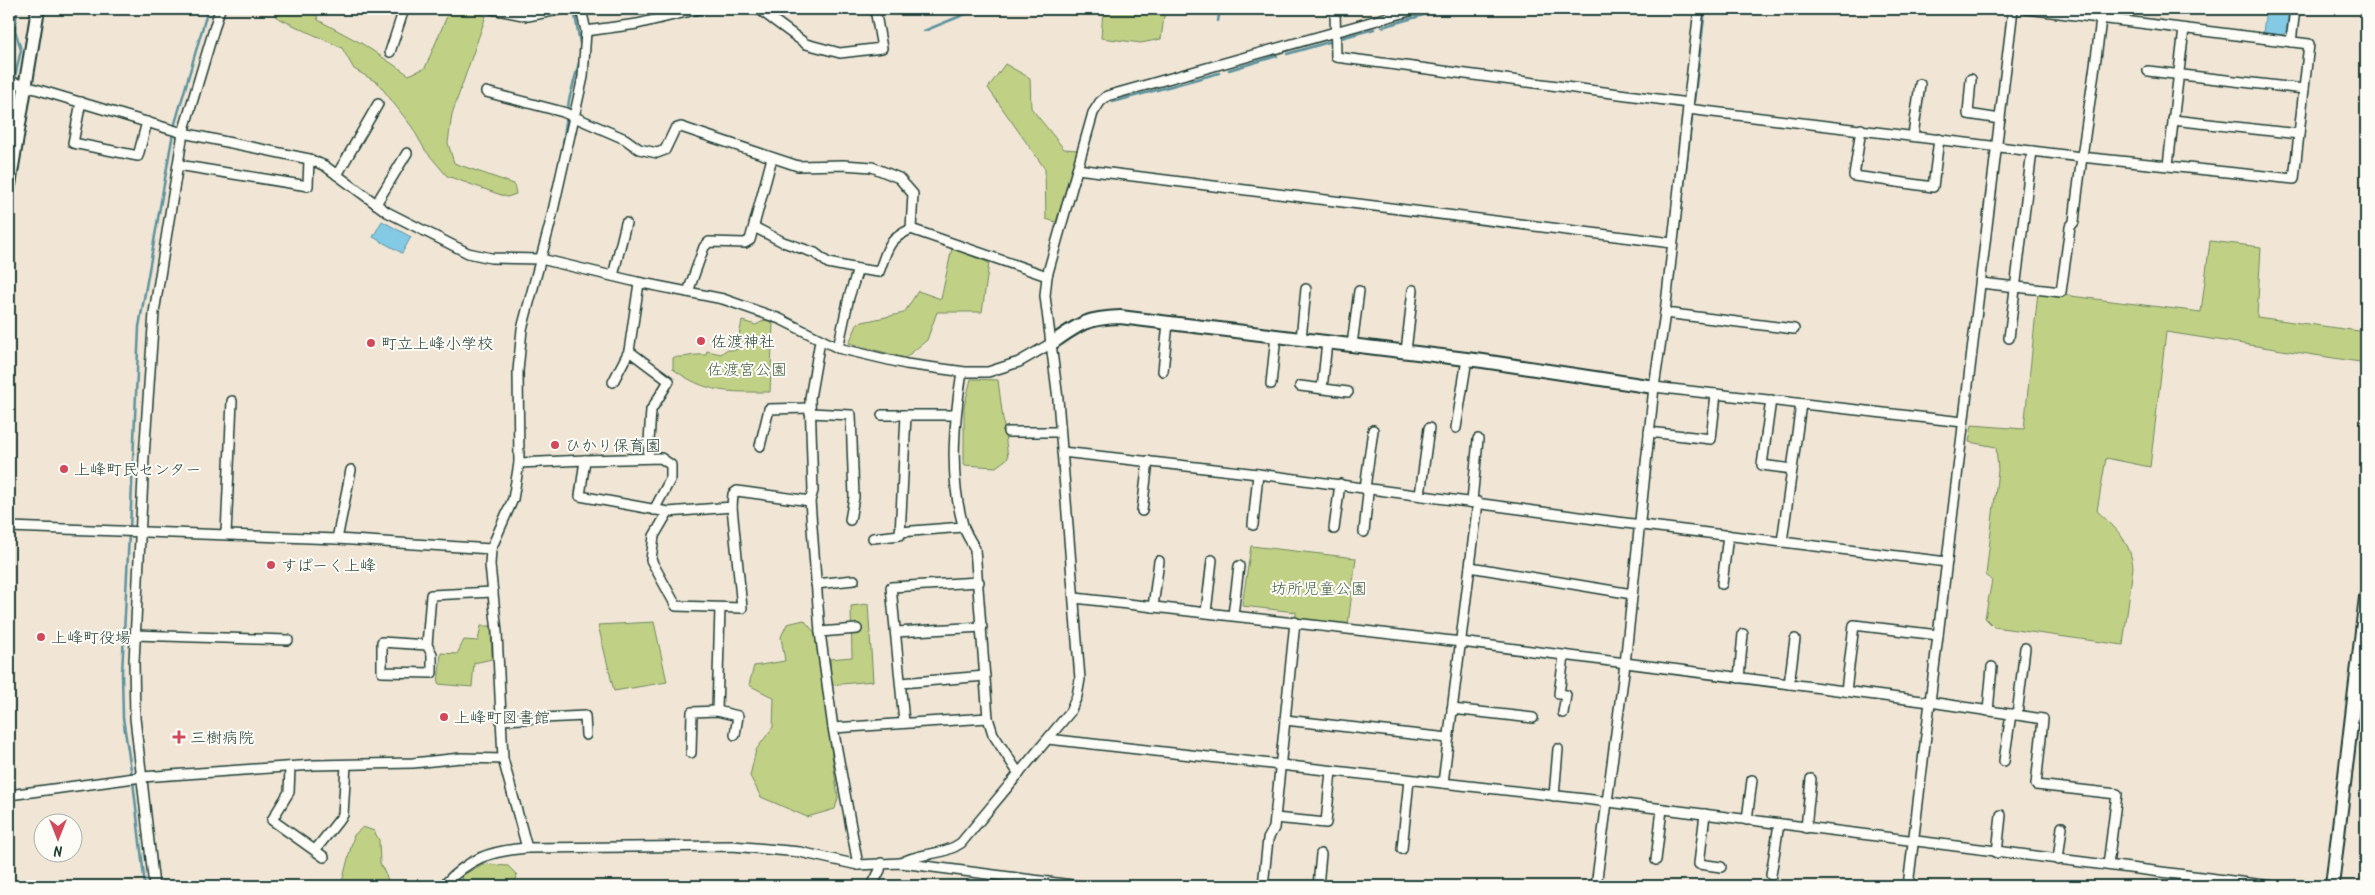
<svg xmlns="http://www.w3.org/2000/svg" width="2375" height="895" viewBox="0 0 2375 895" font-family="Kalam,'Klee One',sans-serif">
  <rect width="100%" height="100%" fill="#f1e6d6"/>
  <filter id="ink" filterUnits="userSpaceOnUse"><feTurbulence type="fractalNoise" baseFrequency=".02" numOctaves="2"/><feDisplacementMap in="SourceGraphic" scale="10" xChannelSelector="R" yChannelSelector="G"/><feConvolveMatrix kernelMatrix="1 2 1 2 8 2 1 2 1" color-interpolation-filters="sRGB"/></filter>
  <g filter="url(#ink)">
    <g fill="#c0d186" stroke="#70875d">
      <path d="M273,9H315L318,20L361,43L409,75L425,68L450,9H468L486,16L452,114L448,143L454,163L514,184L516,194L507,197L447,176L425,150L412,127L378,83L354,69L342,48L278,18Z"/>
      <path d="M1103,9H1165L1161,39L1141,43L1101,38Z"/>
      <path d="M1005,64L1030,78L1031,108L1064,149L1078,150L1056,222L1046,219L1045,169L988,88Z"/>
      <path d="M2210,241L2261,247L2257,317L2366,332V363L2166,332L2150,467L2106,458L2097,511C2115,527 2131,542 2133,567L2123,645L1994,627L1985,618L1992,580L1986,575L1998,470L1996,447L1969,442L1972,425L2024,429L2038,292L2201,312Z"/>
      <path d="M952,248L989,263L982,312H937L927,340L905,358L849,343L858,323L904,313L918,291L941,299Z"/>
      <path d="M767,319L773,323L770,392C729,392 707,394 673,369V357C686,358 691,354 706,355L707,351L721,354L726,350H736L742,321L756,325Z"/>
      <path d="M971,379L998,380L1008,458L996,467L964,465V407Z"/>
      <path d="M1251,546L1356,558L1348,625L1296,618V612L1242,606Z"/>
      <path d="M868,604L873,681L831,685L830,659L852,657L851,606Z"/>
      <path d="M804,620L815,633L838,798L835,809L807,817L761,797L750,776L756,750L773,727L774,698L749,685L754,666L785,661L781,637L787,624Z"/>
      <path d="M654,622L667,682L614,691L598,625Z"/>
      <path d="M481,626H491L492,659L474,663L472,687L438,684L441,653L457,654L464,640L478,641Z"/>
      <path d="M363,827L374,831L379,840L380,863L391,886H341L354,835Z"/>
      <path d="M483,864L508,866L517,875L515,886H461L463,875Z"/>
    </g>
    <g fill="#84cae5" stroke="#5c929e">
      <path d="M2266,9H2289L2286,32L2283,35L2263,33Z"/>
      <path d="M382,221L411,237L402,253L373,237Z"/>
    </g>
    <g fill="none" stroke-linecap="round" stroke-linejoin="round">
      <g stroke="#5c929e" stroke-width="2.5">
        <path d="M574,9L581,49"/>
        <path d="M1440,10L1446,9"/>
        <path d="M1218,21L1220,9"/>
        <path d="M1382,27L1427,14"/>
        <path d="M924,31L968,13L973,9"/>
        <path d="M1341,38L1374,29"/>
        <path d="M1287,54L1329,42"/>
        <path d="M1229,70L1277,56"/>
        <path d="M15,76L21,50L15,30L17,9"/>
        <path d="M1113,102L1219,73"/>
        <path d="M1694,102L1705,9"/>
        <path d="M9,116L13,89"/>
        <path d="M174,127L208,9"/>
        <path d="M563,143L569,100L580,59"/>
        <path d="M1678,235L1692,118"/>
        <path d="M130,529L139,327L173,133"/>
        <path d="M129,534L122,673L123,718L132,776"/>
        <path d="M133,781L145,886"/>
      </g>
      <g stroke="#1f3d34" stroke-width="12">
        <g id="street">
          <path d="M492,9L528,16L563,9"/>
          <path d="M753,9L760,10L806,44L840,53L882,48L875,9"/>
          <path d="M1335,9L1336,57L1688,103"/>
          <path d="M586,31L637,24L699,9"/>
          <path d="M2291,42L2295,9"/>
          <path d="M390,52L404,9"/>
          <path d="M2148,71L2304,89"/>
          <path d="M1971,79L1968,114L2000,119"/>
          <path d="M9,81L183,133L309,159L325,166L387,212L468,253L491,258L541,259L637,282L723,299L780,319L838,348L906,364L965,372H988L1019,362L1052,343"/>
          <path d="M486,92L563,112L625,139L639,149L657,153L665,150L675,129L681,127L798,166L843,165L872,167L899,178L913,194L911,229"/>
          <path d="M81,102L73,143L138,156L147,122"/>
          <path d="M1688,109L2081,157L2294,179L2309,44L2027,9"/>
          <path d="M2173,120L2299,134"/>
          <path d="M1861,129L1854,176L1933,187L1939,139"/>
          <path d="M1913,136L1920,84"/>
          <path d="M178,165L308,186L309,159"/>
          <path d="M2168,165L2184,29"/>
          <path d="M1077,169L1672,243"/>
          <path d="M337,175L378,104"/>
          <path d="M376,204L407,153"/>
          <path d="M754,227L783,242L815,253L828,263L858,269"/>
          <path d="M613,276L626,223"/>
          <path d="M639,283L629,351L669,381L651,410L648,458"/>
          <path d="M1981,283L2061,292L2070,227L2074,222C2081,154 2093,87 2101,19"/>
          <path d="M688,292L704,247L709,242L745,243L750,240L772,158"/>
          <path d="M1665,313L1794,329"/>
          <path d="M2009,338L2032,151"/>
          <path d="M1301,339L1306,289"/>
          <path d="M820,341L810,398L813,491L810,501L820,632L833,728L858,865"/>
          <path d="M1352,345L1359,291"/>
          <path d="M838,348L849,297L858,269L879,272C888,248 887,240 911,229L1047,276"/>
          <path d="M1406,351L1413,290"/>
          <path d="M1163,371L1168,323"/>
          <path d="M962,372C954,421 949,476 963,525C965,533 971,541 975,549L988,718L993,734L1019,774"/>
          <path d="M613,382L629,351"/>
          <path d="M1271,384L1276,336"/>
          <path d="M1300,386L1348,392"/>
          <path d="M1654,387L1963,422"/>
          <path d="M1322,389L1327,342"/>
          <path d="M1771,400L1762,465L1792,469"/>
          <path d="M810,413L851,415L854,497L850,520"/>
          <path d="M882,415H955"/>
          <path d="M1456,428L1467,359"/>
          <path d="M1008,432H1060"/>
          <path d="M1649,432L1711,439L1716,394"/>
          <path d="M760,446L769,409L810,408"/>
          <path d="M1062,452L1258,474L1617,522L1947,562"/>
          <path d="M585,460L661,458L671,465V478L654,510"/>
          <path d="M519,463L585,460L580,496L668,512L732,507L733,494L737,491L810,501"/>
          <path d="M1420,495L1429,428"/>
          <path d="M1472,501L1478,439"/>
          <path d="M1142,511L1148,461"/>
          <path d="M668,512L654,536L651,560L676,606L742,608L732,507"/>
          <path d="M1253,525L1258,474"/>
          <path d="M9,527L337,539L491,549"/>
          <path d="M1334,529L1340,484"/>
          <path d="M900,532L963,527"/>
          <path d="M1364,532L1368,493L1365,488L1373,430"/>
          <path d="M226,534L232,401"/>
          <path d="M873,538L900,535L906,415"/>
          <path d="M337,539L351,470"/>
          <path d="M1782,542L1801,404"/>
          <path d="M1470,567L1632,594"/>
          <path d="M816,584L854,580"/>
          <path d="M1722,584L1728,535"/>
          <path d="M1075,598L1461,642L1930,702L2043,719L2036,785L2117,794L2108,865"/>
          <path d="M1153,607L1159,561"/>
          <path d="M1206,612L1212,560"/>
          <path d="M1233,615L1239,566"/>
          <path d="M820,632L857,629"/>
          <path d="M896,632L982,627"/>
          <path d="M135,635L288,640"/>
          <path d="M427,645L382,642V672L432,673V654L427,645L431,595L493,592"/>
          <path d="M1739,678L1743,634"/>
          <path d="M901,683L985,676"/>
          <path d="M1789,684L1795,639"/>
          <path d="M1846,691L1854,625L1938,635"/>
          <path d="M1452,709L1533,718"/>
          <path d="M717,711L720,608"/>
          <path d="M1988,711L1992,667"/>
          <path d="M1563,713L1566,695L1559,694L1564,656"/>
          <path d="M2017,715L2025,648"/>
          <path d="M501,720L585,716L586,735"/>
          <path d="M1285,720L1448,738"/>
          <path d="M904,722L891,587L979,582"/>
          <path d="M833,728L988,718"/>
          <path d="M1048,739L1585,799L2272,886"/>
          <path d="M691,753L692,712L717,711L738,716L735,735"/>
          <path d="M2004,761L2011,714"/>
          <path d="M290,768L289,792L272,820L324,857"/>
          <path d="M1443,783L1478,502"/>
          <path d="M9,795L142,777L314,765L413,763L461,758L503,759"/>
          <path d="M1554,796L1558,749"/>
          <path d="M1705,814L1699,864L1721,867"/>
          <path d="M1275,818L1326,823L1331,771"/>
          <path d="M1747,820L1752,780"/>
          <path d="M1806,828L1811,779"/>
          <path d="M527,848L503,759L497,632L490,565L491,549L513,499L519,463L518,371L522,329L550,224L583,77L586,31L581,9"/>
          <path d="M316,849L343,815L346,765"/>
          <path d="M1402,849L1409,780"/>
          <path d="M1997,853L2001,815"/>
          <path d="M1656,860L1662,809"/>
          <path d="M2058,860L2062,827"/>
          <path d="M901,863C920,852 943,856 961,843L1070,712L1077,696L1080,679L1058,399L1045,296L1047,276L1093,113L1100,102L1107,96L1417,9"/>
          <path d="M1771,875L1779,824"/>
          <path d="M154,886L135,718L134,662L144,457L154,313L183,133L220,9"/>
          <path d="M443,886C469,858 490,851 527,848L732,846L800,852L858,865L901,863L1080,886"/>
          <path d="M872,886L880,870L881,863"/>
          <path d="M1263,886L1268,839L1274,828L1295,622"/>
          <path d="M1318,886L1321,854"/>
          <path d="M1596,886L1625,664L1654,387L1665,313L1699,9"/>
          <path d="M1908,886L2013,9"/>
        </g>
      </g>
      <g stroke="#1f3d34" stroke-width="16">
        <g id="secondary">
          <path d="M9,185L38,9"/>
          <path d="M1052,343C1079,324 1086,318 1120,317L1483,361L1654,387"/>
          <path d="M2332,886L2366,597"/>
        </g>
      </g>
      <use href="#street" stroke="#fdfcf7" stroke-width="9"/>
      <use href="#secondary" stroke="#fdfcf7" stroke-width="12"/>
    </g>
  </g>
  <g fill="#d1495b" stroke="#fdfcf7" stroke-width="2">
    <circle cx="701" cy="341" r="5"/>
    <circle cx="371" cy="343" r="5"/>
    <circle cx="555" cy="445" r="5"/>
    <circle cx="64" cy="469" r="5"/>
    <circle cx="271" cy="565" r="5"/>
    <circle cx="41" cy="637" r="5"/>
    <circle cx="444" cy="717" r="5"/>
    <path d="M176.5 729.5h5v5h5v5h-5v5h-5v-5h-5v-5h5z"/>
  </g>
  <g text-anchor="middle" stroke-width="4" stroke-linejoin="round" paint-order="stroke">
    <g font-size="16" fill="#1f3d34" stroke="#fdfcf7" text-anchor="start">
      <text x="711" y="347">佐渡神社</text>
      <text x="381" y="349">町立上峰小学校</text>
      <text x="565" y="451">ひかり保育園</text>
      <text x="74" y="475">上峰町民センター</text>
      <text x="281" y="571">すぱーく上峰</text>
      <text x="51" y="643">上峰町役場</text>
      <text x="454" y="723">上峰町図書館</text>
      <text x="190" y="743">三樹病院</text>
    </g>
    <g font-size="16" fill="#476248" stroke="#fdfcf7">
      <text x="747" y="375">佐渡宮公園</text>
      <text x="1319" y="594">坊所児童公園</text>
    </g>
  </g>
  <rect width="2375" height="895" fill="none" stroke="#fdfcf7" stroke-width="30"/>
  <rect x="15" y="15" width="2345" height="865" fill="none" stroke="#1f3d34" stroke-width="2" filter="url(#ink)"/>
  <g transform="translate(58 838) rotate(180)"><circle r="24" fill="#fdfcf7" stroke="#a4b0a9"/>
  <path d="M0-4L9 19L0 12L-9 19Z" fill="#d1495b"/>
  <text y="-8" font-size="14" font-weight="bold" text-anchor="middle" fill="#1f3d34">N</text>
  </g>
</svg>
